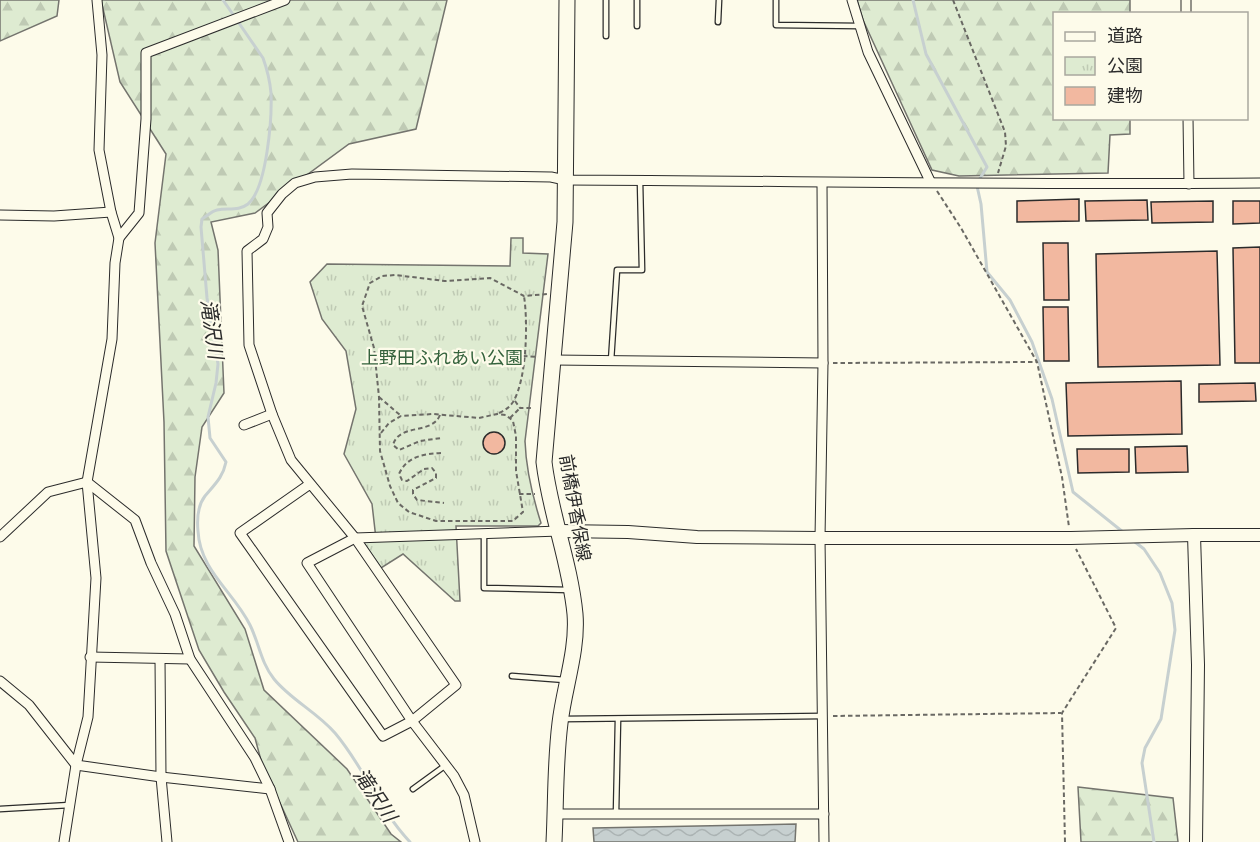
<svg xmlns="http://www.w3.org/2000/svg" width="1260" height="842" viewBox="0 0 1260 842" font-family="'Exo 2','Noto Sans JP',sans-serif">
  <defs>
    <pattern id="forest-firs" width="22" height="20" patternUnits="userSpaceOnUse" patternTransform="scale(1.5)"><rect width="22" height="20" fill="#deebd1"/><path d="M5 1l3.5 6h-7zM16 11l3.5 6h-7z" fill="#bfcab4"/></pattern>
    <pattern id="park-tufts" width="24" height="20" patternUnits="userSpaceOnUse" patternTransform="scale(1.5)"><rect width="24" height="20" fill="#deebd1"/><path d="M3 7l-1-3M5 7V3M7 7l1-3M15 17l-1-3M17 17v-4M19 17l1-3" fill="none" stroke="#bfcab4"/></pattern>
    <pattern id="water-waves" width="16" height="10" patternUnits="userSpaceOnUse" patternTransform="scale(1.5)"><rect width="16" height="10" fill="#c7d0d0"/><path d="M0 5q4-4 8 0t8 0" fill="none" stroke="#abb3b3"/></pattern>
  </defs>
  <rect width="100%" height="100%" fill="#fdfbea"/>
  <g fill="url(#forest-firs)" stroke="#74746e" stroke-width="1.5">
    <path d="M0,0H59L57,16L0,41Z"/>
    <path d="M101,0H447L416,129L349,144L255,213L211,222L218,250L224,393L202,427L195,477L194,546L245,629L264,690L347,769L391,834L401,842H298L262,764L255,738L224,692L199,650L166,551L164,422L155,243L166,154L120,82Z"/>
    <path d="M857,0H1130V13L1054,14V118L1130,119V134L1110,135L1108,173L959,176L932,170L863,20Z"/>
    <path d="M1078,787L1173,798L1178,842H1081Z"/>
  </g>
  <path fill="url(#park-tufts)" stroke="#74746e" stroke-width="1.5" d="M511,238H523V253L548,254L525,441C526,469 532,495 541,523L538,526H456L460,601H455L403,554L381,568L363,542L376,539L372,504L344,454L356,409L346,351L322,319L310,282L327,264L510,266Z"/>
  <path fill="url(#water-waves)" stroke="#74746e" stroke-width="1.5" d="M796,824L795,842H594L593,828Z"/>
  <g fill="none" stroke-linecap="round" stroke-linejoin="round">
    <g stroke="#c7d0d0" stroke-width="3">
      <path d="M223,0L263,58C267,69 270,82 271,93C272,118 267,188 248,204C239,211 229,208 217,210C212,211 207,216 202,219L201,227L207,298L218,364L216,383L208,417L210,438L226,462C223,477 215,484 205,496C198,505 197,520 198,531C200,571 234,592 250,625C259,643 261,663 274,679C291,700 317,712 335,733C364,767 378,808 410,842"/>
      <path d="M913,0L926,54L987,167L979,180"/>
      <path d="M977,186L981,204L987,272L1010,300L1032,342L1052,399L1073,492L1123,532"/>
      <path d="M1135,542L1144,549L1160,573L1172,603L1175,630L1161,719L1145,748L1142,763L1154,842"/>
    </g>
  </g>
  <g fill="#f2b8a0" stroke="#2b2b2b" stroke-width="1.5">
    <path d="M1079,199V221L1017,222V201Z"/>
    <path d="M1147,200L1148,220L1086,221L1085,201Z"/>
    <path d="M1213,201V222L1152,223L1151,202Z"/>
    <path d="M1233,201H1260V223L1233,224Z"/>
    <path d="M1043,243H1068L1069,300H1044Z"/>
    <path d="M1260,247V363H1235L1233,248Z"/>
    <path d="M1217,251L1220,365L1098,367L1096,254Z"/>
    <path d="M1043,307H1068L1069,361H1044Z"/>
    <path d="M1181,381L1182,434L1068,436L1066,383Z"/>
    <path d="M1255,383L1256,401L1199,402V384Z"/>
    <circle cx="494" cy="443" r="11"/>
    <path d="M1187,446L1188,472L1136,473L1135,447Z"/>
    <path d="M1077,449H1129V472L1078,473Z"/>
  </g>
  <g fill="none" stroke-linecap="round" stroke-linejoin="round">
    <g stroke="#2b2b2b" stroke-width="7">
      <g id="service">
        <path d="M606,0V36"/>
        <path d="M776,0V25L859,26"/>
        <path d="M718,22L719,0"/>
        <path d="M637,26V0"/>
        <path d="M611,361L617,270H642L640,181"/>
        <path d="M484,533V588L569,590"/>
        <path d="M512,676L565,680"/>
        <path d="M563,719L822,716"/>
        <path d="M413,789L446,765"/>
        <path d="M0,809L70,805"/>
        <path d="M616,814L618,719"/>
      </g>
    </g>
    <g stroke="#2b2b2b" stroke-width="11">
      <g id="minor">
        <path d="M852,0L868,52L930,181"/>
        <path d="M1186,0V14"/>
        <path d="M1188,118L1189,184"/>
        <path d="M822,183L823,363L820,538L824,842"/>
        <path d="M0,215L54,216L111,212"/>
        <path d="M119,238L139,213L146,119V53L285,0"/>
        <path d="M553,360L823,363"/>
        <path d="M244,425L272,414"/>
        <path d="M87,482L135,520L151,563L175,614L190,659L255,758L270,789L289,842"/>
        <path d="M310,484L240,533L383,736L412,721L456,685L355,538L291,460L272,414L249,345L247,251L263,239L268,227L267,213L282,194L295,183L315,177L352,174L551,177L565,180C797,181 1029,185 1260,183"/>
        <path d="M0,537L48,492L87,482"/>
        <path d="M90,657L190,659"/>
        <path d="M160,659L161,777L167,842"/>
        <path d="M0,681L29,705L76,765L161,777L270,789"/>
        <path d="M555,814H824"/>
        <path d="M64,842L76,765L88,717L96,578L87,482L112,339L115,263L119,238L111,212L99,150L102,55L97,0"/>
        <path d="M475,842L464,795L454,776L412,721L307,563L355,538L560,531"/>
      </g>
    </g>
    <g stroke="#2b2b2b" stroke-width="14">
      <g id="tertiary">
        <path d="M560,531L628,532L697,537L820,538H1071L1194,535H1260"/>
        <path d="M1194,535L1198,665L1196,842"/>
      </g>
    </g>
    <g stroke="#2b2b2b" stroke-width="17">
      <path id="primary" d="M554,842C556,802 555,763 560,723C564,688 578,650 575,614C570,562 550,513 544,462L565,222L567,0"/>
    </g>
    <g stroke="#6a6964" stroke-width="2" stroke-dasharray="4.5 3" stroke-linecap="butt">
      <path d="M953,0L1005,132L1006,146L998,173"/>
      <path d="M937,191L961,228L1037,362L1062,477L1069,527"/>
      <path d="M523,356L538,357"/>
      <path d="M833,363L1037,362"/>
      <path d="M379,397L400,415"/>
      <path d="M515,401L520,408H533"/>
      <path d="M499,413C505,410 509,408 513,402C527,379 528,322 524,296"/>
      <path d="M440,415C432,435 399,423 393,445L399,450L420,441L441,438"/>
      <path d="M510,418L520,408"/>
      <path d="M381,433L389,423L401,416L433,414L479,418L497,414L506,415L513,421L516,436V471L523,512L513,521H436L409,512L398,503L390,486L380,451L379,397L374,348L362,306L370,283L382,276L395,275L445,281L490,278L524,296L547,294"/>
      <path d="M441,453C424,454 407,456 399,474L402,480L407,481L424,469L432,468L436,473V478L413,490V494L417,500L444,503"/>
      <path d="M519,494H535"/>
      <path d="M833,716L1061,713"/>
      <path d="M1065,842L1062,713L1116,628L1076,549"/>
    </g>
    <use href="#service" stroke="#fdfbea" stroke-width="4.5"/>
    <use href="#minor" stroke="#fdfbea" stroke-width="9"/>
    <use href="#tertiary" stroke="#fdfbea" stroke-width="12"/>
    <use href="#primary" stroke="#fdfbea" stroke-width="15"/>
  </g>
  <g text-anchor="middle" stroke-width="4.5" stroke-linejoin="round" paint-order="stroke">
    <g font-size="18" fill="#34623c" stroke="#fdfbea">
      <text x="442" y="364">上野田ふれあい公園</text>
    </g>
    <g font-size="18" fill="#2b2b2b" stroke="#fdfbea">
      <text transform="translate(575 508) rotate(80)" y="6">前橋伊香保線</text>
    </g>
    <g font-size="20" font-style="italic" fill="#2b2b2b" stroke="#fdfbea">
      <text transform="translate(212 329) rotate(82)" y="7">滝沢川</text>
      <text transform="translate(375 795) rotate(56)" y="7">滝沢川</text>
    </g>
  </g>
  <rect x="1053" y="12" width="195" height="108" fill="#fdfbea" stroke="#a9a89e" stroke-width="1.5"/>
  <rect x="1065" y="32" width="30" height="9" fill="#fdfbea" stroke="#a9a89e" stroke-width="1.5"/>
  <text x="1107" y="42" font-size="18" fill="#2b2b2b">道路</text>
  <rect x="1065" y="57" width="30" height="18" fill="url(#park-tufts)" stroke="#a9a89e" stroke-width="1.5"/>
  <text x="1107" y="72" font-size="18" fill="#2b2b2b">公園</text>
  <rect x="1065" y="87" width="30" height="18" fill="#f2b8a0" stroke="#a9a89e" stroke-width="1.5"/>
  <text x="1107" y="102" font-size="18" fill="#2b2b2b">建物</text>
</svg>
